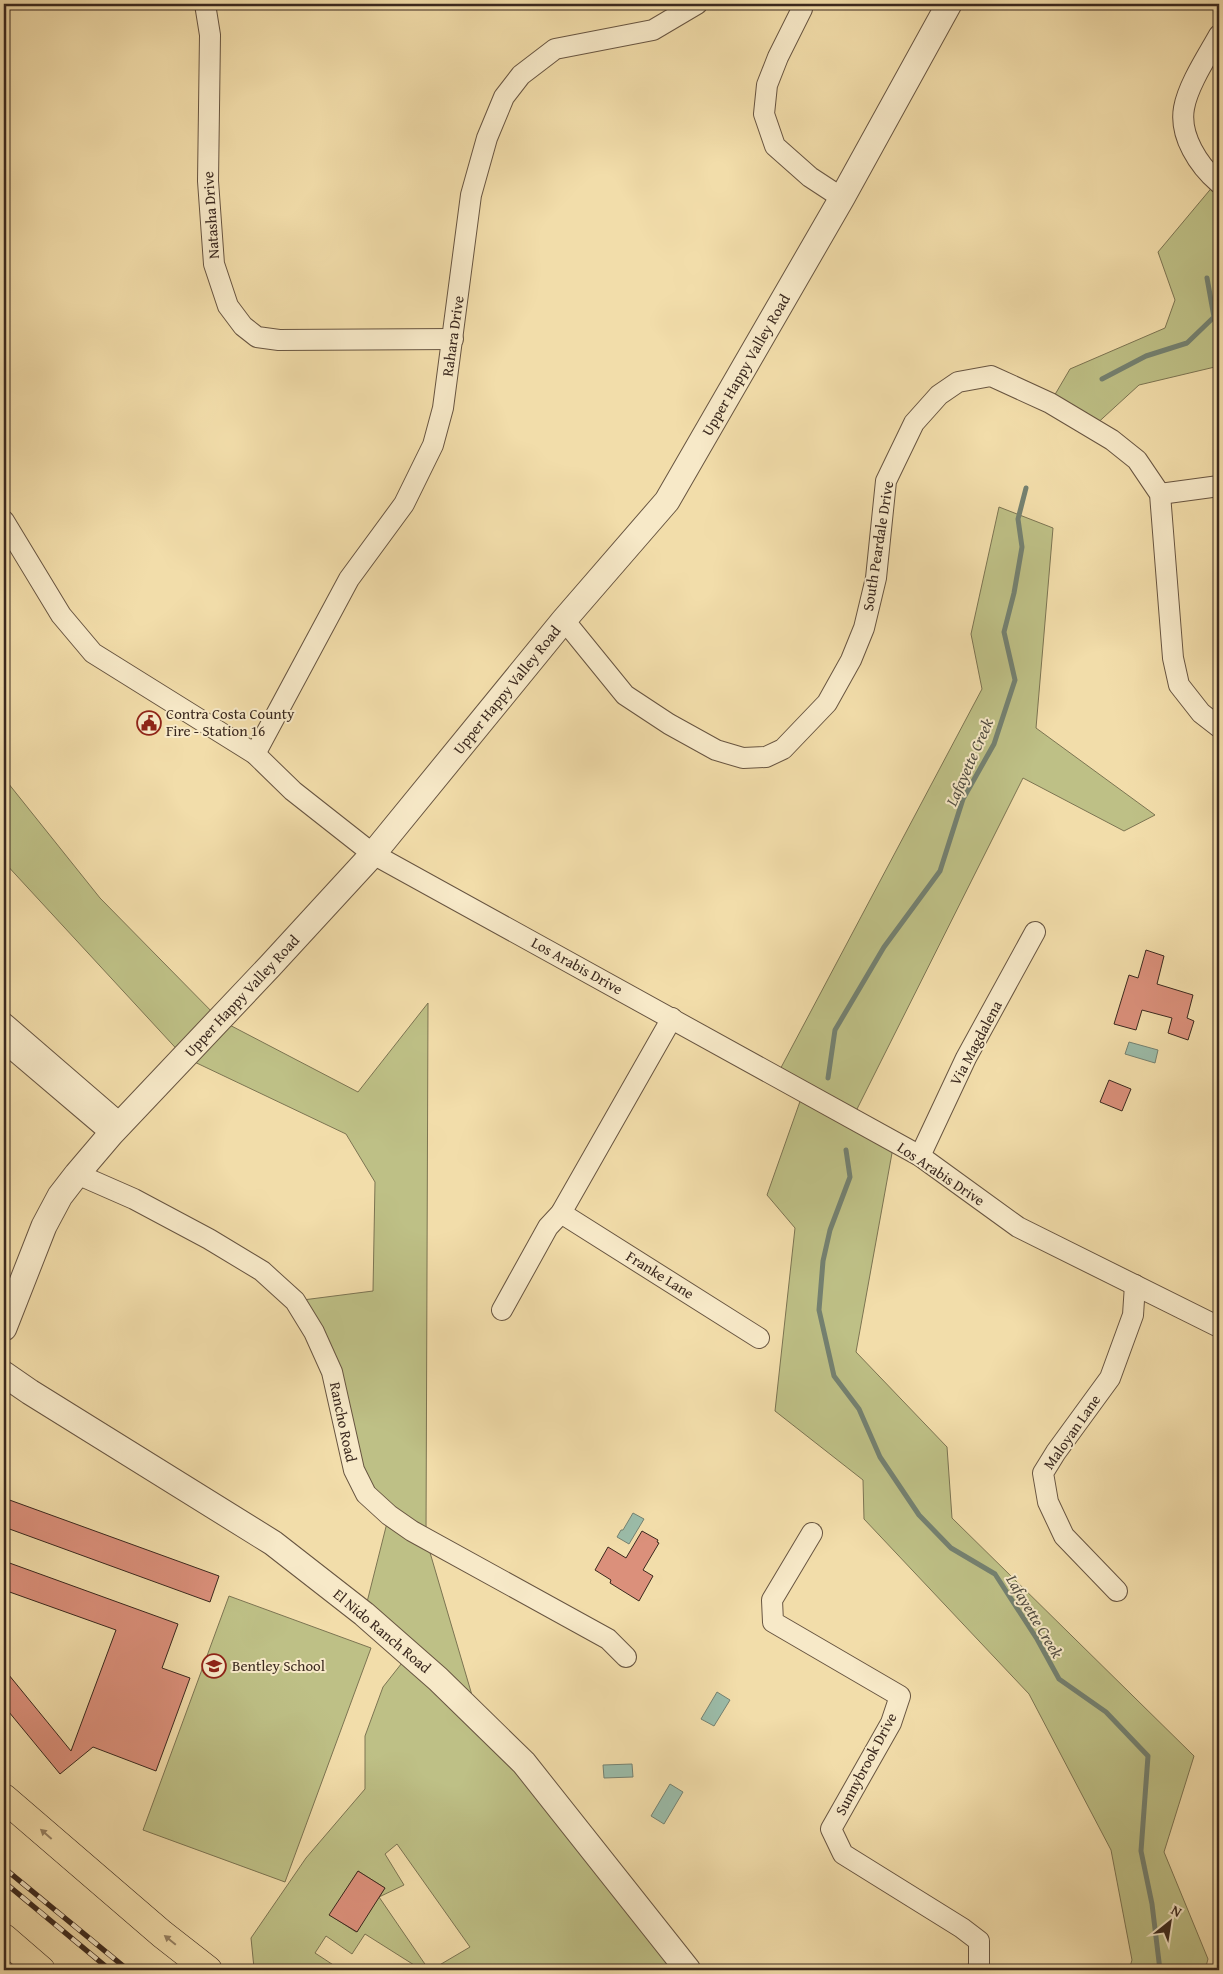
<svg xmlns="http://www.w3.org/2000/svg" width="1223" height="1974" viewBox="0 0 1223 1974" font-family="'Gentium Book Plus',serif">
  <rect width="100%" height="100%" fill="#f2ddaa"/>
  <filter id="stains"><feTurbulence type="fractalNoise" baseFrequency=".004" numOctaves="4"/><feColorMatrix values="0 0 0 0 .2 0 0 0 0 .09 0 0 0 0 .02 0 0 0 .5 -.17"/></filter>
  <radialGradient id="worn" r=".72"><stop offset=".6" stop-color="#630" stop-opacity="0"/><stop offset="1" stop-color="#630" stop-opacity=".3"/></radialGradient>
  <g fill="#bec086" stroke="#7c7452" fill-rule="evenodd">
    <path d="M1219,179V366L1139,385L1092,428L1050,403L1070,369L1165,328L1175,300L1158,252Z"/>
    <path d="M999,507L1053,528L1036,728L1155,815L1124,831L1023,778L852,1119L894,1142L856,1352L947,1447L952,1518L1194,1756L1164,1852L1208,1959L1205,1970H1129L1132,1960L1111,1850L1029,1694L864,1519L863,1480L775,1411L795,1228L767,1195L803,1093L776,1077L982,689L971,634Z"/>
    <path d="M4,778L100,898L220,1020L358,1092L428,1003L426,1539L479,1719L688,1970H431L470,1947L397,1844L385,1854L404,1885L379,1897L429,1970H422L365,1934L352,1954L326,1936L315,1953L341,1970H258L254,1968L251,1938L306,1858L365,1789V1736L383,1687L409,1654L364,1614L389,1515L366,1494L295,1301L373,1291L375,1182L346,1134L184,1057L4,862ZM358,1871L385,1888L356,1932L330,1915Z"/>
    <path d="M229,1596L371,1648L285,1882L143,1830Z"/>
  </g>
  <g fill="#9bbca9" stroke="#748171">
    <path d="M1129,1042L1158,1050L1155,1063L1125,1054Z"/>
    <path d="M633,1513L644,1519L629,1544L617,1537L621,1530H623Z"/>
    <path d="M717,1692L730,1700L714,1726L701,1719Z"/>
    <path d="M632,1764L633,1777L604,1778L603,1765Z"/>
    <path d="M670,1784L683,1792L664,1824L651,1816Z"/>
  </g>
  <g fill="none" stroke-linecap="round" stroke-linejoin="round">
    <g stroke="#748171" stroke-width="5">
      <path d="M1102,379L1146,356L1187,343L1214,317L1207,278"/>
      <path d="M828,1078L835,1030L884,947L940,871L963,799L994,744L1015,680L1004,632L1014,593L1022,547L1018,519L1026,488"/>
      <path d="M846,1150L850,1177L830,1230L823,1261L819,1310L834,1376L859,1409L880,1457L919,1515L951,1548L995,1574L1037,1639L1059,1679L1106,1712L1148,1756L1141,1851L1152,1904L1160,1970"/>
    </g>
  </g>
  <g fill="#db907b" stroke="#3a281e">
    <path d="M1146,950L1164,956L1157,984L1193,995L1187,1018L1194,1021L1188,1040L1168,1033L1172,1018L1142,1010L1136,1030L1114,1024L1129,975L1138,978Z"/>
    <path d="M1109,1080L1131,1089L1122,1111L1100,1102Z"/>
    <path d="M4,1498L219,1576L210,1602L4,1527Z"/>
    <path d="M642,1531L658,1540L657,1542L659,1543L643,1570L653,1576L639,1601L610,1583L611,1580L595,1570L608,1547L626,1558Z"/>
    <path d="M4,1561L178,1624L162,1668L190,1678L156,1771L93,1747L60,1774L4,1706V1669L71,1751L116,1630L4,1590Z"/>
    <path d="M358,1871L385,1888L357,1932L329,1915Z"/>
  </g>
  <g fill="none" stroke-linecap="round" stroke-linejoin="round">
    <g stroke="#685541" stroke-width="22">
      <g id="minor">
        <path d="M205,4L210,35L208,181L214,264L228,306L243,326L257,337L279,340L453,339"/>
        <path d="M802,4V9L778,57L767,85L764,114L775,146L810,177L842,198"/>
        <path d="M1219,35C1208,55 1188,85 1184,108C1179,136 1199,166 1219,183"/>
        <path d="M1160,494L1219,486"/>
        <path d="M4,521L61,615L93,653L255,754L293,791L373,854L920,1156L1018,1227L1219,1327"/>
        <path d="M564,620L625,695L669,724L716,750L743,758L766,757L783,749L827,703L851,660L864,628L876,578L886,481L914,423L939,395L958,382L991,376L1050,403L1112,440L1137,460L1160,494L1173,658L1179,685L1201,713L1219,727"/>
        <path d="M255,754L349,579L404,504L433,445L443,408L471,195L487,138L504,97L521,75L555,49L653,30L697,4"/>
        <path d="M4,1023L121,1124"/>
        <path d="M4,1042L111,1133"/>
        <path d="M920,1156L966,1058L1035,932"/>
        <path d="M77,1174L134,1199L209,1239L262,1271L295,1301L314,1332L332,1372L354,1470L366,1494L389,1515L412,1531L608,1639L626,1657"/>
        <path d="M561,1213L759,1338"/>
        <path d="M502,1310L548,1227L561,1213L672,1018"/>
        <path d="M812,1533L772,1600L773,1622L900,1696L891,1723L831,1829L843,1854L962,1928L979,1941V1966L977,1970"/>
        <path d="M1117,1591L1064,1536L1048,1502L1043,1473L1056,1452L1110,1378L1133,1315L1135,1285"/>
      </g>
    </g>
    <g stroke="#685541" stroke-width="27">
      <g id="tertiary">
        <path d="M4,1328L44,1226L60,1196L77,1174L111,1134L270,966L373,854L564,620L667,501L842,198L949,4"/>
        <path d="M4,1374L30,1392L273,1543L364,1614L438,1679L524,1763L688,1970"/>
      </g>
    </g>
    <g stroke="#3a281e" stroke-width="29">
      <g id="motorway">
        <path d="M4,1798L162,1934L208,1970"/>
        <path d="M4,1938L41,1970"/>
      </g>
    </g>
    <use href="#minor" stroke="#f7e9c8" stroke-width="20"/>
    <use href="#tertiary" stroke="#f7e9c8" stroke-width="25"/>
    <use href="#motorway" stroke="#f2ddaa" stroke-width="28"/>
    <g stroke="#3a281e" stroke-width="5.5">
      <g id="rail">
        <path d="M4,1868L128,1970"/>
        <path d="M4,1882L110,1970"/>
      </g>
    </g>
    <use href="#rail" stroke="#f7e9c8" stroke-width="4" stroke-dasharray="11" stroke-linecap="butt"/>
  </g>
  <defs><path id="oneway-solid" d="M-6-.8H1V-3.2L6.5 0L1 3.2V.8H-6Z" transform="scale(1.25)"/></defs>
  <g fill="#968264">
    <use href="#oneway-solid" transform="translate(46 1834) rotate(-139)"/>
    <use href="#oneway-solid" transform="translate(170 1940) rotate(-141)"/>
  </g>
  <defs>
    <g id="civic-ring" transform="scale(1.25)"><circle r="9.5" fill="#f7e9c8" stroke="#8f2418" stroke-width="1.5"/><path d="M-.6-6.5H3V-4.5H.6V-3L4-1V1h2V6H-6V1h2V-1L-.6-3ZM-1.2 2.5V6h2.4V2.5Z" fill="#8f2418"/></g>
    <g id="school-ring" transform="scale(1.25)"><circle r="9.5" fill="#f7e9c8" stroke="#8f2418" stroke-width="1.5"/><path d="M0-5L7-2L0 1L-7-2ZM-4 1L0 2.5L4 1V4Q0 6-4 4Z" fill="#8f2418"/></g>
  </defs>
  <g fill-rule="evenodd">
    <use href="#civic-ring" x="149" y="723"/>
    <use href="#school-ring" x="214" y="1666"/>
  </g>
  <g text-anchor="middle" stroke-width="4" stroke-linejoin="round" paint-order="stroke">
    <g font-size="15" fill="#3a281e" stroke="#f7e9c8">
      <text transform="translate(211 215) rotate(-94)" y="5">Natasha Drive</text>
      <text transform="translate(453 336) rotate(-82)" y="5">Rahara Drive</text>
      <text transform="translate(746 365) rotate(-60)" y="5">Upper Happy Valley Road</text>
      <text transform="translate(878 546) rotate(-81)" y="5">South Peardale Drive</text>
      <text transform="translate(507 690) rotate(-51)" y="5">Upper Happy Valley Road</text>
      <text transform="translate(577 966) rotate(29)" y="5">Los Arabis Drive</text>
      <text transform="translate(242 996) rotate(-47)" y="5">Upper Happy Valley Road</text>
      <text transform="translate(976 1043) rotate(-62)" y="5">Via Magdalena</text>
      <text transform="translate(941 1174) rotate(34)" y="5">Los Arabis Drive</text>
      <text transform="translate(660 1275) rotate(32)" y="5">Franke Lane</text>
      <text transform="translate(343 1422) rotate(78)" y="5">Rancho Road</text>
      <text transform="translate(1072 1432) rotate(-55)" y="5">Maloyan Lane</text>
      <text transform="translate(382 1631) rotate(40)" y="5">El Nido Ranch Road</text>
      <text transform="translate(866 1764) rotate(-62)" y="5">Sunnybrook Drive</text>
    </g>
    <g font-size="15" fill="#3a281e" stroke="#f7e9c8" text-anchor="start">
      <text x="166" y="719">Contra Costa County<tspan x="166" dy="17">Fire - Station 16</tspan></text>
      <text x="232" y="1671">Bentley School</text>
    </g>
    <g font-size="16" font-style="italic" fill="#524d41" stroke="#f7e9c8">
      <text transform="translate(969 762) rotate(-66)" y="6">Lafayette Creek</text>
      <text transform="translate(1035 1616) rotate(59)" y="6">Lafayette Creek</text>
    </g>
  </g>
  <rect width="1223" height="1974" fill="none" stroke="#f2ddaa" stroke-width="20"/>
  <rect x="5" y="5" width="1213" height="1964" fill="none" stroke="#3a281e" stroke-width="2.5"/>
  <rect x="10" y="10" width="1203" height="1954" fill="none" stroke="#3a281e"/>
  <g transform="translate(1170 1922) rotate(30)" stroke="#f7e9c8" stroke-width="4" paint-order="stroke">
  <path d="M0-4L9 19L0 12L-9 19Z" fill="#3a281e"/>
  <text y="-8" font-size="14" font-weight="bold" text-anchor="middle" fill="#3a281e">N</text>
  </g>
  <rect width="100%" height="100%" filter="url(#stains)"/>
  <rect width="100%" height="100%" fill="url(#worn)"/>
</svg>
